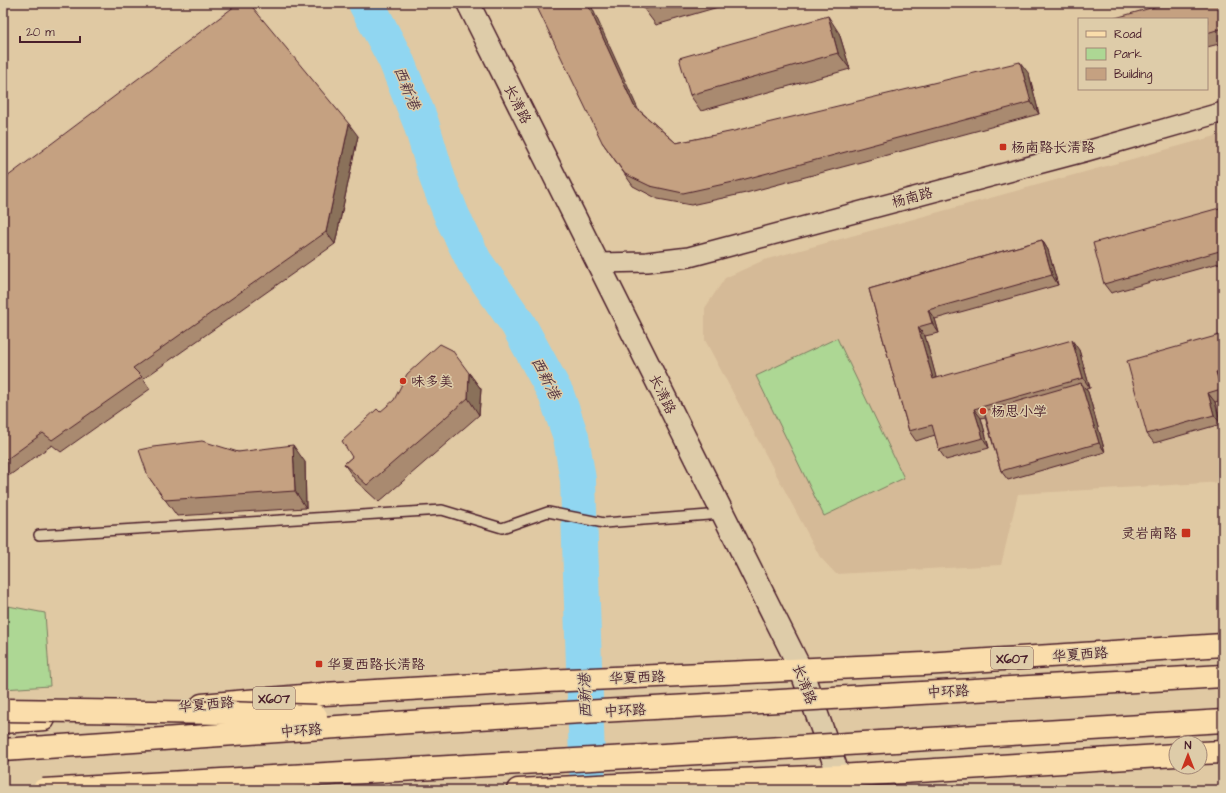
<svg xmlns="http://www.w3.org/2000/svg" width="1226" height="793" viewBox="0 0 1226 793" font-family="'Architects Daughter','LXGW WenKai TC',sans-serif">
  <rect width="100%" height="100%" fill="#e0c9a3"/>
  <filter id="ink" filterUnits="userSpaceOnUse"><feTurbulence type="fractalNoise" baseFrequency=".025" numOctaves="2"/><feDisplacementMap in="SourceGraphic" scale="8" xChannelSelector="R" yChannelSelector="G"/><feConvolveMatrix kernelMatrix="1 2 1 2 8 2 1 2 1" color-interpolation-filters="sRGB"/></filter>
  <g filter="url(#ink)">
    <path fill="#d5ba97" d="M1223,134V482L1018,494L1001,565L836,574L820,557L705,340V308L725,278L764,260Z"/>
    <g fill="#add794" stroke="#7c7b60">
      <path d="M837,338L904,478L824,516L756,376Z"/>
      <path d="M3,605L45,613L50,686L3,689Z"/>
    </g>
    <g fill="none" stroke-linecap="round" stroke-linejoin="round">
      <path stroke="#90d6f1" stroke-width="36" d="M366,3L396,60L421,123L438,180L452,216L474,261L518,324L556,394L571,437L578,480L588,790"/>
      <g stroke="#4a1f2b" stroke-width="12">
        <path id="lane" d="M39,535L442,510L502,528L548,512L604,523L722,514"/>
      </g>
      <g stroke="#4a1f2b" stroke-width="22">
        <path id="street" d="M598,263L647,262L689,257L1087,151L1223,112"/>
      </g>
      <g stroke="#4a1f2b" stroke-width="25">
        <path id="secondary" d="M468,3L801,670L844,790"/>
      </g>
      <g stroke="#4a1f2b" stroke-width="25">
        <g id="primary">
          <path d="M202,705L324,694L546,681L924,664L1223,645"/>
          <path d="M3,722L44,719"/>
          <path d="M1200,753L1223,752"/>
          <path d="M518,790L637,784L839,776L1176,755"/>
        </g>
      </g>
      <use href="#lane" stroke="#decca9" stroke-width="9"/>
      <use href="#street" stroke="#decca9" stroke-width="19"/>
      <use href="#secondary" stroke="#decca9" stroke-width="22"/>
      <use href="#primary" stroke="#faddab" stroke-width="22"/>
      <g stroke="#4a1f2b" stroke-width="25" stroke-linecap="butt">
        <g id="highway-bridge">
          <path d="M3,710L226,713L316,716"/>
          <path d="M3,750L425,721L1223,676"/>
          <path d="M43,790L717,752L1223,721"/>
        </g>
      </g>
      <use href="#highway-bridge" stroke="#faddab" stroke-width="22"/>
    </g>
    <g fill="#a98a6f" stroke="#4a1f2b">
      <path d="M643,3H732L656,25L644,9Z"/>
      <path d="M1223,3V43L1207,47V19Z"/>
      <path d="M839,33L850,69L701,111L690,95Z"/>
      <path d="M1029,74L1039,114L746,193L691,205L658,199L633,186L602,142L639,110L676,143Z"/>
      <path d="M358,136L335,244L143,379L150,389L61,452L52,445L10,475L3,474V180Z"/>
      <path d="M1223,207V262L1111,293L1104,284Z"/>
      <path d="M1042,240L1048,250L1058,285L935,319L939,333L925,336L936,378L1079,350L1090,388L1086,389L1088,392L1105,452L1008,480L1001,471L985,417L981,418L989,448L946,460L939,450L935,435L916,441L909,431L869,289Z"/>
      <path d="M1223,334V400L1215,402L1221,424L1154,443L1147,434Z"/>
      <path d="M469,373L481,389L479,415L379,502L356,481L344,464L352,457L380,412Z"/>
      <path d="M238,452L305,462L306,508L177,516L148,476Z"/>
    </g>
    <g fill="#8a715a" stroke="#4a1f2b">
      <path d="M587,3H590L642,118L634,106Z"/>
      <path d="M828,16L839,33L850,69L838,53Z"/>
      <path d="M1020,62L1029,74L1039,114L1031,102Z"/>
      <path d="M349,124L358,136L335,244L326,232Z"/>
      <path d="M1042,240L1048,250L1058,285L1052,275Z"/>
      <path d="M928,310L935,319L939,333L932,323Z"/>
      <path d="M918,327L925,336L939,388L933,379Z"/>
      <path d="M1072,340L1079,350L1090,388L1083,378Z"/>
      <path d="M1216,372L1223,381V392L1221,389Z"/>
      <path d="M469,373L481,389L479,415L468,398Z"/>
      <path d="M1081,383L1088,392L1105,452L1099,443Z"/>
      <path d="M1208,393L1215,402L1221,424L1214,415Z"/>
      <path d="M974,409L981,418L989,448L983,438Z"/>
      <path d="M293,445L305,462L306,508L295,491Z"/>
    </g>
    <g fill="#c5a181" stroke="#4a1f2b">
      <path d="M239,3H249L349,124L326,232L133,368L142,377L52,440L43,433L3,462V180Z"/>
      <path d="M535,3H587L634,106L676,143L734,131L1020,62L1031,102L738,181L683,193L650,186L625,174L602,142Z"/>
      <path d="M643,3H664L644,9Z"/>
      <path d="M1168,3H1223V28L1207,33V19H1112Z"/>
      <path d="M828,16L838,53L690,95L679,58Z"/>
      <path d="M1223,207V250L1104,284L1093,243Z"/>
      <path d="M1042,240L1052,275L928,310L932,323L918,327L933,379L1072,340L1083,378L974,409L983,438L939,450L932,425L909,431L869,289Z"/>
      <path d="M1223,334V370L1216,372L1221,389L1208,393L1214,415L1147,434L1127,361Z"/>
      <path d="M440,344L452,350L469,373L468,398L367,485L344,464L352,457L342,441L377,409L380,412L394,400L407,374Z"/>
      <path d="M1081,383L1099,443L1001,471L984,411Z"/>
      <path d="M202,441L238,452L293,445L295,491L165,500L148,476L139,450L153,447Z"/>
    </g>
  </g>
  <g fill="#c8321e" stroke="#decca9" stroke-width="1.5">
    <rect x="999" y="143" width="8" height="8" rx="2"/>
    <circle cx="403" cy="381" r="4"/>
    <circle cx="983" cy="411" r="4"/>
    <rect x="1181" y="528" width="10" height="10" rx="2"/>
    <rect x="315" y="660" width="8" height="8" rx="2"/>
  </g>
  <g text-anchor="middle" stroke-width="3" stroke-linejoin="round" paint-order="stroke">
    <g fill="#decca9" stroke="#765351" stroke-width="1">
      <rect x="991" y="647" width="42" height="22" rx="3"/>
      <rect x="253" y="687" width="42" height="22" rx="3"/>
    </g>
    <g font-size="13" font-weight="bold" fill="#4a1f2b">
      <text x="1012" y="663">X607</text>
      <text x="274" y="703">X607</text>
    </g>
    <g font-size="14" fill="#4a1f2b" stroke="#decca9">
      <text transform="translate(518 104) rotate(63)" y="5">长清路</text>
      <text transform="translate(912 197) rotate(-15)" y="5">杨南路</text>
      <text transform="translate(663 394) rotate(64)" y="5">长清路</text>
      <text transform="translate(1080 654) rotate(-4)" y="5">华夏西路</text>
      <text transform="translate(637 677) rotate(-2)" y="5">华夏西路</text>
      <text transform="translate(805 684) rotate(69)" y="5">长清路</text>
      <text transform="translate(948 691) rotate(-3)" y="5">中环路</text>
      <text transform="translate(206 704) rotate(-5)" y="5">华夏西路</text>
      <text transform="translate(625 710) rotate(-3)" y="5">中环路</text>
      <text transform="translate(301 730) rotate(-4)" y="5">中环路</text>
    </g>
    <g font-size="14" fill="#4a1f2b" stroke="#decca9" text-anchor="start">
      <text x="1011" y="152">杨南路长清路</text>
      <text x="411" y="386">味多美</text>
      <text x="991" y="416">杨思小学</text>
      <text x="1177" y="538" text-anchor="end">灵岩南路</text>
      <text x="327" y="669">华夏西路长清路</text>
    </g>
    <g font-size="15" font-style="italic" fill="#51313f" stroke="#decca9">
      <text transform="translate(407 88) rotate(68)" y="5">西新港</text>
      <text transform="translate(546 378) rotate(63)" y="5">西新港</text>
      <text transform="translate(585 696) rotate(-92)" y="5">西新港</text>
    </g>
  </g>
  <rect width="1226" height="793" fill="none" stroke="#decca9" stroke-width="16"/>
  <rect x="8" y="8" width="1210" height="777" fill="none" stroke="#4a1f2b" stroke-width="1.5" filter="url(#ink)"/>
  <rect x="1078" y="18" width="130" height="72" fill="#decca9" stroke="#a38777"/>
  <rect x="1086" y="31" width="20" height="6" fill="#faddab" stroke="#a38777"/>
  <text x="1114" y="38" font-size="12" fill="#4a1f2b">Road</text>
  <rect x="1086" y="48" width="20" height="12" fill="#add794" stroke="#a38777"/>
  <text x="1114" y="58" font-size="12" fill="#4a1f2b">Park</text>
  <rect x="1086" y="68" width="20" height="12" fill="#c5a181" stroke="#a38777"/>
  <text x="1114" y="78" font-size="12" fill="#4a1f2b">Building</text>
  <g transform="translate(1188 755)"><circle r="19" fill="#decca9" stroke="#a38777"/>
  <path d="M0-3L7 15L0 10L-7 15Z" fill="#c8321e"/>
  <text y="-6" font-size="11" font-weight="bold" text-anchor="middle" fill="#4a1f2b">N</text>
  </g>
  <path d="M20 36v6h60v-6" fill="none" stroke="#4a1f2b" stroke-width="2"/>
  <text x="26" y="36" font-size="12" fill="#4a1f2b" stroke="#decca9" stroke-width="3" paint-order="stroke">20 m</text>
</svg>
